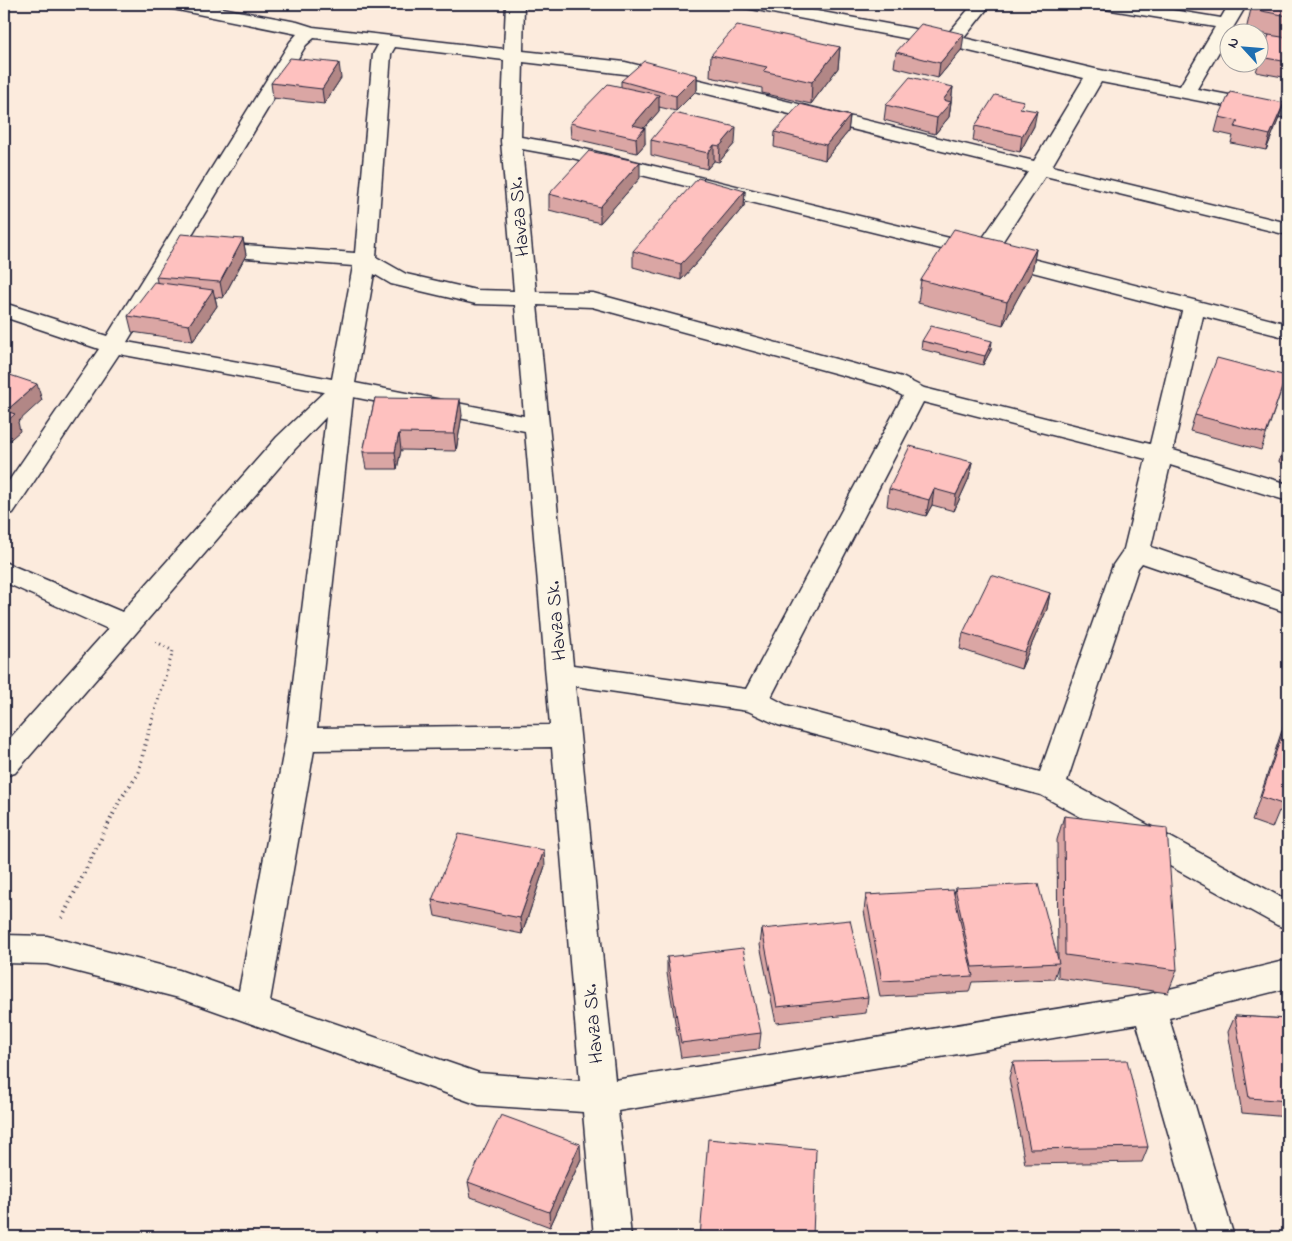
<svg xmlns="http://www.w3.org/2000/svg" width="1292" height="1241" viewBox="0 0 1292 1241" font-family="'Indie Flower',sans-serif">
  <rect width="100%" height="100%" fill="#fcebdd"/>
  <filter id="ink" filterUnits="userSpaceOnUse"><feTurbulence type="fractalNoise" baseFrequency=".02" numOctaves="2"/><feDisplacementMap in="SourceGraphic" scale="10" xChannelSelector="R" yChannelSelector="G"/><feConvolveMatrix kernelMatrix="1 2 1 2 8 2 1 2 1" color-interpolation-filters="sRGB"/></filter>
  <g filter="url(#ink)">
    <g fill="none" stroke-linecap="round" stroke-linejoin="round">
      <g stroke="#22223b" stroke-width="3">
        <path id="minor" d="M164,4H201L297,22L313,27L504,49L506,4H524L523,51L625,62L1034,161L1084,78L952,47L751,9L745,8L742,4H779L947,35L973,4H991L964,38L1095,69L1180,86L1215,27L1105,9L1099,8L1096,4H1136L1221,18L1229,4H1247L1197,89L1288,106V118L1101,82L1052,166L1288,223V235L1045,176L997,250L1288,324V338L1203,316L1173,450L1288,484V501L1170,465L1151,547L1288,594V613L1142,563L1138,568L1067,781L1288,901V929L1277,925L1041,795L778,725L748,711L575,686L615,1080L1149,994L1288,960V988L1169,1018L1234,1237H1198L1137,1024L618,1111L631,1237H594L583,1112L479,1105L179,998L47,964L4,963V935L47,936L179,970L239,991L286,739L326,417L295,449L15,773L4,776V745L108,629L4,582V562L122,612L277,437L324,392L119,354L13,513L4,515V488L99,349L4,317V303L107,336L290,42L297,34L173,9L167,8ZM314,38L378,45L373,54L355,253L188,241L306,45ZM395,47L504,60L501,141L514,291L476,290L406,274L376,257L391,54ZM523,62L625,74L1028,172L978,245L572,146L521,137ZM522,149L572,158L978,258L1182,311L1150,444L924,388L902,377L593,293L536,292ZM181,253L353,266L332,379L127,342ZM374,274L391,284L476,304L515,305L524,416L355,383ZM537,305L592,307L886,387L903,396L746,689L573,665ZM353,397L525,431L550,725L317,728ZM923,402L1146,459L1124,549L1113,565L1040,772L786,705L771,697ZM552,747L580,1081L479,1073L270,1001L314,750Z"/>
      </g>
      <path stroke="#22223b" stroke-width="3" stroke-dasharray="1 4" stroke-linecap="butt" d="M151,724L173,651L155,641"/>
      <path stroke="#22223b" stroke-width="4" stroke-dasharray="1 4.5" stroke-linecap="butt" d="M62,918L120,800L138,774L151,723"/>
      <use href="#minor" fill="#fcf5e5" fill-rule="evenodd"/>
    </g>
    <g fill="#daa6a4" stroke="#22223b">
      <path d="M1288,4V78L1256,72L1259,62H1260V57L1269,35L1246,30L1251,9Z"/>
      <path d="M840,47L838,68L811,104L762,93V88L710,77L711,55Z"/>
      <path d="M962,49L938,78L894,67L896,52Z"/>
      <path d="M697,75V90L676,111L659,107V111L644,128L645,144L637,153L571,138L570,123L621,87V81Z"/>
      <path d="M341,78L324,104L273,98L271,83Z"/>
      <path d="M953,87L949,117L935,134L884,120L886,105Z"/>
      <path d="M1284,103L1279,118L1266,150L1231,143L1233,136L1215,132L1219,117Z"/>
      <path d="M1023,108L1034,126L1020,152L973,141L975,126Z"/>
      <path d="M850,116L848,132L825,160L774,147L775,132Z"/>
      <path d="M651,140L735,143L719,162L714,161L707,169L651,155Z"/>
      <path d="M640,178L600,223L549,210V194Z"/>
      <path d="M745,191L744,206L700,259L681,280L633,267V251Z"/>
      <path d="M243,239L246,255L223,298L215,297L217,306L193,341L132,332L128,316L157,282L156,277Z"/>
      <path d="M1036,249L1032,272L1003,325L918,303L921,280Z"/>
      <path d="M922,341L991,350L983,365L921,349Z"/>
      <path d="M1286,376L1261,450L1190,431L1195,415Z"/>
      <path d="M375,398L462,415L456,451L401,450L397,469H366L363,452Z"/>
      <path d="M1288,436V465L1279,462Z"/>
      <path d="M972,462L969,478L954,511L932,505L926,516L887,506L889,489Z"/>
      <path d="M1050,593L1047,609L1021,669L960,649L963,633Z"/>
      <path d="M1288,712V814L1279,811L1272,828L1252,821Z"/>
      <path d="M1064,816L1177,970L1168,993L1058,978V966L1054,979L972,982L969,992L880,997L864,911L866,895H954L955,888L1058,959L1057,840Z"/>
      <path d="M545,866L522,934L435,916L432,900Z"/>
      <path d="M762,929L868,997L866,1013L776,1023L760,945Z"/>
      <path d="M667,957L761,1033L759,1049L681,1058L667,973Z"/>
      <path d="M1235,1016L1288,1019V1117L1242,1113L1228,1032Z"/>
      <path d="M1013,1062L1148,1147L1142,1162L1025,1164L1009,1078Z"/>
      <path d="M581,1159L550,1227L471,1197L468,1182Z"/>
    </g>
    <g fill="#b28786" stroke="#22223b">
      <path d="M964,34L962,49L938,78L940,63Z"/>
      <path d="M840,47L838,68L811,104L812,82Z"/>
      <path d="M339,63L341,78L324,104L322,89Z"/>
      <path d="M697,75V90L676,111V96Z"/>
      <path d="M953,87L949,117L935,134L937,118L943,100Z"/>
      <path d="M659,95V111L636,138L633,125Z"/>
      <path d="M1284,103L1279,118L1266,150L1270,135Z"/>
      <path d="M1037,111L1034,126L1020,152L1022,136Z"/>
      <path d="M850,116L848,132L825,160L826,145Z"/>
      <path d="M736,127L735,143L719,162L720,146Z"/>
      <path d="M645,128V144L637,153L636,138Z"/>
      <path d="M714,145V161L707,169L708,153Z"/>
      <path d="M640,162V178L600,223V207Z"/>
      <path d="M745,191L744,206L700,259L681,280V264Z"/>
      <path d="M243,239L246,255L223,298L220,282Z"/>
      <path d="M1036,249L1032,272L1003,325L1007,302Z"/>
      <path d="M213,290L217,306L193,341L189,325Z"/>
      <path d="M992,341L991,350L983,365L985,356Z"/>
      <path d="M37,384L42,400L18,422L20,431L5,444L4,441V424L6,411Z"/>
      <path d="M460,399L462,415L456,451L454,434Z"/>
      <path d="M399,433L401,450L397,469L395,452Z"/>
      <path d="M972,462L969,478L954,511L956,495Z"/>
      <path d="M934,489L932,505L926,516L929,500Z"/>
      <path d="M1050,593L1047,609L1021,669L1025,652Z"/>
      <path d="M544,850L545,866L522,934L520,918Z"/>
      <path d="M580,1144L581,1159L550,1227L549,1212Z"/>
    </g>
    <g fill="#fec1bf" stroke="#22223b">
      <path d="M1254,4H1288V16L1251,9Z"/>
      <path d="M921,24L964,34L940,63L896,52Z"/>
      <path d="M737,25L840,47L812,82L763,71L767,67L711,55Z"/>
      <path d="M1269,35L1288,38V62L1260,57Z"/>
      <path d="M290,58L339,63L322,89L271,83Z"/>
      <path d="M644,61L697,75L676,96L621,81Z"/>
      <path d="M910,77L953,87L943,100L951,102L937,118L886,105Z"/>
      <path d="M608,84L659,95L633,125L645,128L636,138L570,123Z"/>
      <path d="M1230,92L1284,103L1270,135L1235,127L1238,121L1219,117Z"/>
      <path d="M995,95L1024,101L1020,108L1037,111L1022,136L975,126Z"/>
      <path d="M800,104L850,116L826,145L775,132Z"/>
      <path d="M674,113L736,127L720,146L714,145L708,153L651,140Z"/>
      <path d="M589,151L640,162L600,207L549,194Z"/>
      <path d="M698,178L745,191L701,243L681,264L633,251Z"/>
      <path d="M954,229L1036,249L1007,302L921,280Z"/>
      <path d="M181,234L243,239L220,282L156,277Z"/>
      <path d="M154,282L213,290L189,325L128,316Z"/>
      <path d="M931,326L992,341L985,356L922,341Z"/>
      <path d="M1217,358L1286,376L1266,434L1195,415Z"/>
      <path d="M4,373L37,384L6,411L15,414L4,424Z"/>
      <path d="M375,398L460,399L454,434L399,433L395,452H363Z"/>
      <path d="M1288,436V446L1284,445Z"/>
      <path d="M910,446L972,462L956,495L934,489L929,500L889,489Z"/>
      <path d="M991,575L1050,593L1025,652L963,633Z"/>
      <path d="M1288,716V787L1282,804L1261,797Z"/>
      <path d="M1064,816L1167,828L1177,970L1065,955Z"/>
      <path d="M459,834L544,850L520,918L432,900Z"/>
      <path d="M1038,884L1059,963L972,967L955,888Z"/>
      <path d="M953,890L973,976L882,981L866,895Z"/>
      <path d="M850,920L868,997L777,1007L762,929Z"/>
      <path d="M743,948L761,1033L681,1043L667,957Z"/>
      <path d="M1235,1016L1288,1019V1101L1249,1098Z"/>
      <path d="M1127,1060L1148,1147L1030,1149L1013,1062Z"/>
      <path d="M501,1115L580,1144L549,1212L468,1182Z"/>
      <path d="M708,1139L816,1149L813,1237H700Z"/>
    </g>
  </g>
  <g text-anchor="middle" stroke-width="4" stroke-linejoin="round" paint-order="stroke">
    <g font-size="20" fill="#22223b" stroke="#fcf5e5">
      <text transform="translate(518 217) rotate(-95)" y="7">Havza Sk.</text>
      <text transform="translate(555 621) rotate(-95)" y="7">Havza Sk.</text>
      <text transform="translate(592 1024) rotate(-95)" y="7">Havza Sk.</text>
    </g>
  </g>
  <rect width="1292" height="1241" fill="none" stroke="#fcf5e5" stroke-width="20"/>
  <rect x="10" y="10" width="1272" height="1221" fill="none" stroke="#22223b" stroke-width="2" filter="url(#ink)"/>
  <g transform="translate(1244 48) rotate(296)"><circle r="24" fill="#fcf5e5" stroke="#a5a1a1"/>
  <path d="M0-4L9 19L0 12L-9 19Z" fill="#1f6fb2"/>
  <text y="-8" font-size="14" font-weight="bold" text-anchor="middle" fill="#22223b">N</text>
  </g>
</svg>
